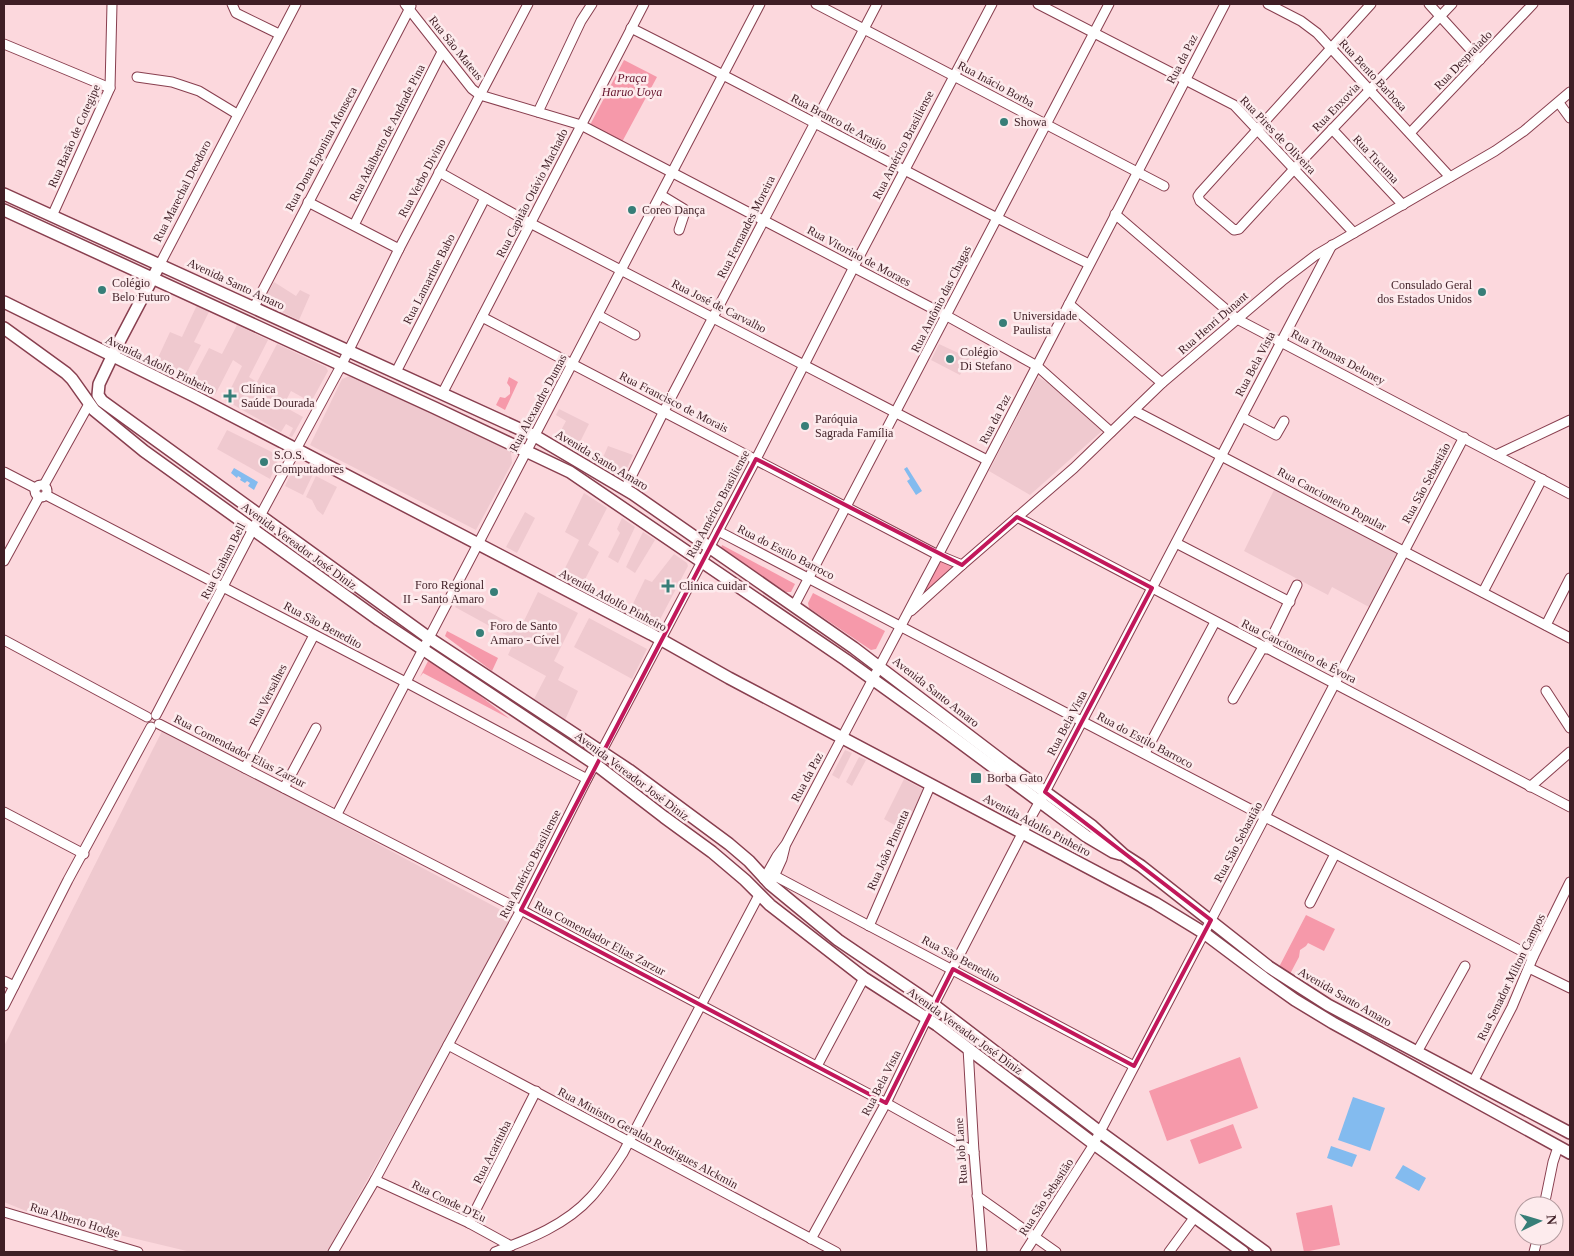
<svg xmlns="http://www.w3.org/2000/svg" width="1574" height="1256" viewBox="0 0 1574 1256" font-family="Georgia,serif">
  <rect width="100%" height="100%" fill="#fcd8dd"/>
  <g fill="#efc9cf">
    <path d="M274,282L296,296L300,290L310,295L299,320L262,303Z"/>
    <path d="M197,305L209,312L194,342L201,345L184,378L156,362L170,332L182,337Z"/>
    <path d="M237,325L268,340L249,377L257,382L277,344L326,367L328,371L311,402L291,391L283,406L303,417L292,437L289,436L293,428L286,424L281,432L225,400L242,366L233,360L215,395L191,382L209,348L222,354Z"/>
    <path d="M939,344L969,358L960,375L931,360Z"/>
    <path d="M350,376L511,451L512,463L476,530L310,445L342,379Z"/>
    <path d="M1038,377L1048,383L1102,431L1030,495L989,471Z"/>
    <path d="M559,409L589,424L577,448L557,438L566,421L556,415Z"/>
    <path d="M227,430L280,456L270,479L217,449Z"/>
    <path d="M608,446L633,455L624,475L601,462Z"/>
    <path d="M298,465L313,474L303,495L285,486L294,467Z"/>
    <path d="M316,476L337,487L323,515L317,510L312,500L306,497Z"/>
    <path d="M1275,488L1398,551L1369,607L1332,587L1328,595L1244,551Z"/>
    <path d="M584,493L607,508L588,545L599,552L581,587L561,576L579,540L565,532Z"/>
    <path d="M525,512L535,518L517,553L506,547Z"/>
    <path d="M622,518L635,527L618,563L608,557L620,533L617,529Z"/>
    <path d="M643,532L655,540L635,573L626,567Z"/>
    <path d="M674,554L687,563L688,566L656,627L629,612L645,579L652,582Z"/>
    <path d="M538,592L578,613L554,661L564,667L558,680L578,691L565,720L534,699L546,676L508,655L515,640L455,607L461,596L520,629Z"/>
    <path d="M589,618L647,649L632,679L574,647Z"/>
    <path d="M163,729L514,917L327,1252H191L36,1215L4,1202V1046Z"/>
    <path d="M845,750L852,753L839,779L832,775Z"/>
    <path d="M859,757L866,760L852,786L846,782Z"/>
    <path d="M904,779L924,790L905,831L884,819Z"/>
  </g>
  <g fill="#f699aa">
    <path d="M624,60L657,77L622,142L590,125Z"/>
    <path d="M509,377L518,382L505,410L496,405L500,397L505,398L510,394V387L507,383Z"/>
    <path d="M722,545L795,584L791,592H786L721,548Z"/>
    <path d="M938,557L959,565L914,604Z"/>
    <path d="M813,593L885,631L876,649L871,650L809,608L808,603Z"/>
    <path d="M447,631L498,658L492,671L445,636Z"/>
    <path d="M430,657L510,719L423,673L420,677Z"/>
    <path d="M1306,915L1335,929L1324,951L1308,943L1306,946L1300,950L1299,957L1290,974L1279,967Z"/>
    <path d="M1240,1057L1258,1108L1167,1141L1149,1091Z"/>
    <path d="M1233,1124L1242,1148L1199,1164L1190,1140Z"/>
    <path d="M1332,1205L1340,1245L1304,1252L1296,1213Z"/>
  </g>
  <g fill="#83bbef">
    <path d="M907,467L922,491L916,495L907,481L910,479L904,469Z"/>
    <path d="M234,468L258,482L254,490L248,486L250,483L247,481L245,483L240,480L241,478L238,476L237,478L231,473Z"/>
    <path d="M1353,1097L1385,1108L1370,1151L1338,1140Z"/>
    <path d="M1331,1146L1357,1155L1352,1167L1327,1158Z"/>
    <path d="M1403,1165L1426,1178L1419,1191L1395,1178Z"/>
  </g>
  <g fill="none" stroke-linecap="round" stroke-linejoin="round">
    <g stroke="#883f4f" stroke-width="11">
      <g id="minor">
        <path d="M232,4L236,13L279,34"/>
        <path d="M405,4L472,89L480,95L581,125L947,316L1037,366L1111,432"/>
        <path d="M816,4L1164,186"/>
        <path d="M1038,4L1234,105L1354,233"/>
        <path d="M1268,4L1301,21L1317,33L1450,177"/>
        <path d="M1371,4L1200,193L1198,196L1200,201L1234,230L1239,229L1295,168L1452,4"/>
        <path d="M1429,4L1480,60"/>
        <path d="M631,28C785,105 935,189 1089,264"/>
        <path d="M4,44L110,88"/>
        <path d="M137,77L172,82L199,91L237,114"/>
        <path d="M1559,103L1570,118"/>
        <path d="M538,112L581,21L592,4"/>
        <path d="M1332,129L1403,205"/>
        <path d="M1410,133L1533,4"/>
        <path d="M439,172L530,223L987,460"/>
        <path d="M661,195L684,209L685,212L679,230"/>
        <path d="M308,202L399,249"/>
        <path d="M1115,214L1237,319L1570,494"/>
        <path d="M52,216L110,88L112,4"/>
        <path d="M354,225L442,52"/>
        <path d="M160,264L296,4"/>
        <path d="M1069,304L1162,383"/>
        <path d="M254,307L411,6"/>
        <path d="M598,315L635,335"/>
        <path d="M482,317L938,555L962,565"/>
        <path d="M396,372L485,198"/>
        <path d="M442,394L644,4"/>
        <path d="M1135,411L1570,638"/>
        <path d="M1242,417L1276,435L1284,421"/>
        <path d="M1496,455L1570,420"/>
        <path d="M4,472L35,488"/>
        <circle cx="41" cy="491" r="6"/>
        <path d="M44,485L89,404"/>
        <path d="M625,489L664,411L877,4"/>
        <path d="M46,495L413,686L587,779"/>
        <path d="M1017,517L1570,807"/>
        <path d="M718,531L1533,957"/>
        <path d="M1176,543L1290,602"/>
        <path d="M4,561L39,497"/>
        <path d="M1483,592L1542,479"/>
        <path d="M794,606L1109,4"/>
        <path d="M911,611L962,565L1074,468L1162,383L1282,281L1316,255L1495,151L1524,131L1570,92"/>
        <path d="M1546,625L1570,578"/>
        <path d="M4,640L147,717"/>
        <path d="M1266,649L1297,585"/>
        <path d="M1546,691L1570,728"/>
        <path d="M1233,699L1263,647"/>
        <path d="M156,715L253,529L341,366L399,249L528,4"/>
        <path d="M159,724L521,910L886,1103L974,1152"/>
        <path d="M1145,753L1215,622"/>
        <path d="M245,768L314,635"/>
        <path d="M1530,787L1570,752"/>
        <path d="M284,788L316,728"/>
        <path d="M4,812L84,854"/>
        <path d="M337,814L760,4"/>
        <path d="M775,876L1134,1066"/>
        <path d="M764,879L777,856L786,844L964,506L1225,4"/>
        <path d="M772,881L782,859L785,847"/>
        <path d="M1310,903L1335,854"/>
        <path d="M869,926L931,784"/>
        <path d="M1529,968L1570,988"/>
        <path d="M4,981L14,986"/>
        <path d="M4,1006L68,880L151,727"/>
        <path d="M448,1045L836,1252"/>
        <path d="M968,1048L974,1152L982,1252"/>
        <path d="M1417,1052L1465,966"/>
        <path d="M817,1066L864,978"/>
        <path d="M1473,1082L1512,1007L1533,957L1570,882"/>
        <path d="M375,1180L469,1223L511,1246"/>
        <path d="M977,1196L1056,1252"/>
        <path d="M1544,1206L1553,1162L1558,1147"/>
        <path d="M4,1212L138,1252"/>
        <path d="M469,1223L536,1091"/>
        <path d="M811,1239L886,1103L927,1018L1026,826L1045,792L1332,245"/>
        <path d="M333,1252L375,1180L521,910L587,779L753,465L860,255L992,4"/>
        <path d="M495,1252C529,1239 566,1225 591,1197C603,1184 613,1168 623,1153L759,895"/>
        <path d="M1025,1252L1091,1149L1464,437"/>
        <path d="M1169,1252L1194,1218"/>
        <path d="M1534,1252L1538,1236"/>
      </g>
    </g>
    <g stroke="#883f4f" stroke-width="14">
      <g id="major">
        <path d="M4,194L535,436L633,494L854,648L1005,763L1092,826L1124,855L1141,866L1269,967L1328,1005L1570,1133"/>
        <path d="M4,210L435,408L570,472L846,660L942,729L1086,836L1113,852L1120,854"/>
        <path d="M160,264L119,342L99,384L98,395L102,401L429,638L629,770L729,844L749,861L770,884L838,940L934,1005L1100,1132L1265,1252"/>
        <path d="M4,302L194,396L651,634L729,678L1155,903L1204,933L1264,978L1295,1000L1333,1023L1570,1153"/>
        <path d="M4,328L66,373L72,379L94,410L144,451L379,620L595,764L664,817L712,852L745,880L770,905L864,978L937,1025L1094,1144L1243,1252"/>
      </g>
    </g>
    <use href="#minor" stroke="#fff" stroke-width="9"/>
    <use href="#major" stroke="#fff" stroke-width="11"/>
  </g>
  <path fill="none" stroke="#c2185b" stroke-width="4" stroke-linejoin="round" d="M756,459L962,565L1017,517L1152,588L1045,792L1211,920L1134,1066L953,969L886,1103L521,910Z"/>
  <g fill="#377e78" stroke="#fdebed" stroke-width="2">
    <circle cx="1004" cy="122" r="5"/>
    <circle cx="632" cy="210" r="5"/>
    <circle cx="102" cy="290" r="5"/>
    <circle cx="1482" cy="292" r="5"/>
    <circle cx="1003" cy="323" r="5"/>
    <circle cx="950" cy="359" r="5"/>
    <path d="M227.5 388.5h5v5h5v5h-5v5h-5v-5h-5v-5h5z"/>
    <circle cx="805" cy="426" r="5"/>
    <circle cx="264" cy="462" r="5"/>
    <path d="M665.5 578.5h5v5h5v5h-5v5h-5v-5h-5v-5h5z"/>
    <circle cx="494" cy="592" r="5"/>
    <circle cx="480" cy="633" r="5"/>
    <rect x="970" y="772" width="12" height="12" rx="2.5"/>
  </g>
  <g text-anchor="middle" stroke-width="5" stroke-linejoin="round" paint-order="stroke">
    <g font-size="12" fill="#3f1e25" stroke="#fdebed">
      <text transform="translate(456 48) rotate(51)" y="4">Rua São Mateus</text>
      <text transform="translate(1182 59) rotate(-63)" y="4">Rua da Paz</text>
      <text transform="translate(1463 60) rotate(-46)" y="4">Rua Despraiado</text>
      <text transform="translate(1373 75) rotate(47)" y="4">Rua Bento Barbosa</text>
      <text transform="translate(996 84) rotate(28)" y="4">Rua Inácio Borba</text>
      <text transform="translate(1336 107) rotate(-46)" y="4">Rua Enxovia</text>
      <text transform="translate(839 122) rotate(28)" y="4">Rua Branco de Araújo</text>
      <text transform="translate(387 133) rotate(-63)" y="4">Rua Adalberto de Andrade Pina</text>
      <text transform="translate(1278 135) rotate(46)" y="4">Rua Pires de Oliveira</text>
      <text transform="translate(74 136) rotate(-66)" y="4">Rua Barão de Cotegipe</text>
      <text transform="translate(903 145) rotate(-63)" y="4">Rua Américo Brasiliense</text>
      <text transform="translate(321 149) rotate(-62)" y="4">Rua Dona Eponina Afonseca</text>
      <text transform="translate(1376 159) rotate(47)" y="4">Rua Tucuma</text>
      <text transform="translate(422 178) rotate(-62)" y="4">Rua Verbo Divino</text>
      <text transform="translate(182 191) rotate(-63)" y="4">Rua Marechal Deodoro</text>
      <text transform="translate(532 193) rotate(-63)" y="4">Rua Capitão Otávio Machado</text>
      <text transform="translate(746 227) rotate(-63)" y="4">Rua Fernandes Moreira</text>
      <text transform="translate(859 256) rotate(28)" y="4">Rua Vitorino de Moraes</text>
      <text transform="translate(429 279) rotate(-63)" y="4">Rua Lamartine Babo</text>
      <text transform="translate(236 284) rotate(25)" y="4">Avenida Santo Amaro</text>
      <text transform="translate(941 299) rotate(-63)" y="4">Rua Antônio das Chagas</text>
      <text transform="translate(719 306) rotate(27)" y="4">Rua José de Carvalho</text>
      <text transform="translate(1213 323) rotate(-41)" y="4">Rua Henri Dunant</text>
      <text transform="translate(1338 357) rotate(28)" y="4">Rua Thomas Deloney</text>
      <text transform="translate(1255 364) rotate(-62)" y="4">Rua Bela Vista</text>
      <text transform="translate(160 365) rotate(26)" y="4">Avenida Adolfo Pinheiro</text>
      <text transform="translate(674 402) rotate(27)" y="4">Rua Francisco de Morais</text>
      <text transform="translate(538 403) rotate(-62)" y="4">Rua Alexandre Dumas</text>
      <text transform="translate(995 419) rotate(-63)" y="4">Rua da Paz</text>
      <text transform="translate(602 460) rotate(31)" y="4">Avenida Santo Amaro</text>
      <text transform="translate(1426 483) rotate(-62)" y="4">Rua São Sebastião</text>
      <text transform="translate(1332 499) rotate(28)" y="4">Rua Cancioneiro Popular</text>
      <text transform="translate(718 504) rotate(-62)" y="4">Rua Américo Brasiliense</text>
      <text transform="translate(299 546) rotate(36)" y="4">Avenida Vereador José Diniz</text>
      <text transform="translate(786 552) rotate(27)" y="4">Rua do Estilo Barroco</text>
      <text transform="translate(223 561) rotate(-63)" y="4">Rua Graham Bell</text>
      <text transform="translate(613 600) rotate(28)" y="4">Avenida Adolfo Pinheiro</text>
      <text transform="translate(323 625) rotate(28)" y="4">Rua São Benedito</text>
      <text transform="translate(1299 651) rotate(27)" y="4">Rua Cancioneiro de Évora</text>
      <text transform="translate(936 692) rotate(38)" y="4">Avenida Santo Amaro</text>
      <text transform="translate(268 695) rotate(-63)" y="4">Rua Versalhes</text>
      <text transform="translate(1067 723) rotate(-62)" y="4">Rua Bela Vista</text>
      <text transform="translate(1145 740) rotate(28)" y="4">Rua do Estilo Barroco</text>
      <text transform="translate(240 751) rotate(27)" y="4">Rua Comendador Elias Zarzur</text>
      <text transform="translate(632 776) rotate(37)" y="4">Avenida Vereador José Diniz</text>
      <text transform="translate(807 777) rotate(-62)" y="4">Rua da Paz</text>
      <text transform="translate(1037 825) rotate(28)" y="4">Avenida Adolfo Pinheiro</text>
      <text transform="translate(1238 842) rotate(-62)" y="4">Rua São Sebastião</text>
      <text transform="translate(888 850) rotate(-66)" y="4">Rua João Pimenta</text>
      <text transform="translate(530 864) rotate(-63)" y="4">Rua Américo Brasiliense</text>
      <text transform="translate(600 938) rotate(28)" y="4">Rua Comendador Elias Zarzur</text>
      <text transform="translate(961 959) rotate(28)" y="4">Rua São Benedito</text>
      <text transform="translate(1511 977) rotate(-64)" y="4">Rua Senador Milton Campos</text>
      <text transform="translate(1345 997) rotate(30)" y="4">Avenida Santo Amaro</text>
      <text transform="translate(965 1031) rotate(36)" y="4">Avenida Vereador José Diniz</text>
      <text transform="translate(881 1083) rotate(-63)" y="4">Rua Bela Vista</text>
      <text transform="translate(648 1138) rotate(28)" y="4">Rua Ministro Geraldo Rodrigues Alckmin</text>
      <text transform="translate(961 1151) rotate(-94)" y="4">Rua Job Lane</text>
      <text transform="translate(492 1152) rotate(-63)" y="4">Rua Acarituba</text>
      <text transform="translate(1046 1197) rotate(-57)" y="4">Rua São Sebastião</text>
      <text transform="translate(449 1201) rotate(26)" y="4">Rua Conde D'Eu</text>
      <text transform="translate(75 1220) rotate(17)" y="4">Rua Alberto Hodge</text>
    </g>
    <g font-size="12" font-style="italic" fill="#64132c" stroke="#fdebed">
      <text x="632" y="82">Praça<tspan x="632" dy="14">Haruo Uoya</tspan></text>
    </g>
    <g font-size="12" fill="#3f1e25" stroke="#fdebed" text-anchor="start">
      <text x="1014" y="126">Showa</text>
      <text x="642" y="214">Coreo Dança</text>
      <text x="112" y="287">Colégio<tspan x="112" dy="14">Belo Futuro</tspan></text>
      <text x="1472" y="289" text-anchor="end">Consulado Geral<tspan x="1472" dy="14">dos Estados Unidos</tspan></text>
      <text x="1013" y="320">Universidade<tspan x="1013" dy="14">Paulista</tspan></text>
      <text x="960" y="356">Colégio<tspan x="960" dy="14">Di Stefano</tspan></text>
      <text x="241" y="393">Clínica<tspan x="241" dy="14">Saúde Dourada</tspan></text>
      <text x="815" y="423">Paróquia<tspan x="815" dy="14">Sagrada Família</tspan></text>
      <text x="274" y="459">S.O.S.<tspan x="274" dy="14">Computadores</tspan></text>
      <text x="484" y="589" text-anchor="end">Foro Regional<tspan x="484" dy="14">II - Santo Amaro</tspan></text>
      <text x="679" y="590">Clinica cuidar</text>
      <text x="490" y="630">Foro de Santo<tspan x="490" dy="14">Amaro - Cível</tspan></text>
      <text x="987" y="782">Borba Gato</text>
    </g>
  </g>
  <rect width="1574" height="1256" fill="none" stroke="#3f1e25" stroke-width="10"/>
  <g transform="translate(1539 1221) rotate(85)"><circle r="24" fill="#fdebed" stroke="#b1999d"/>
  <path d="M0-4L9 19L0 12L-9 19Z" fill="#377e78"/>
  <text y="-8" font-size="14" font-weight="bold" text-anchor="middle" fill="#3f1e25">N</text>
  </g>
</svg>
